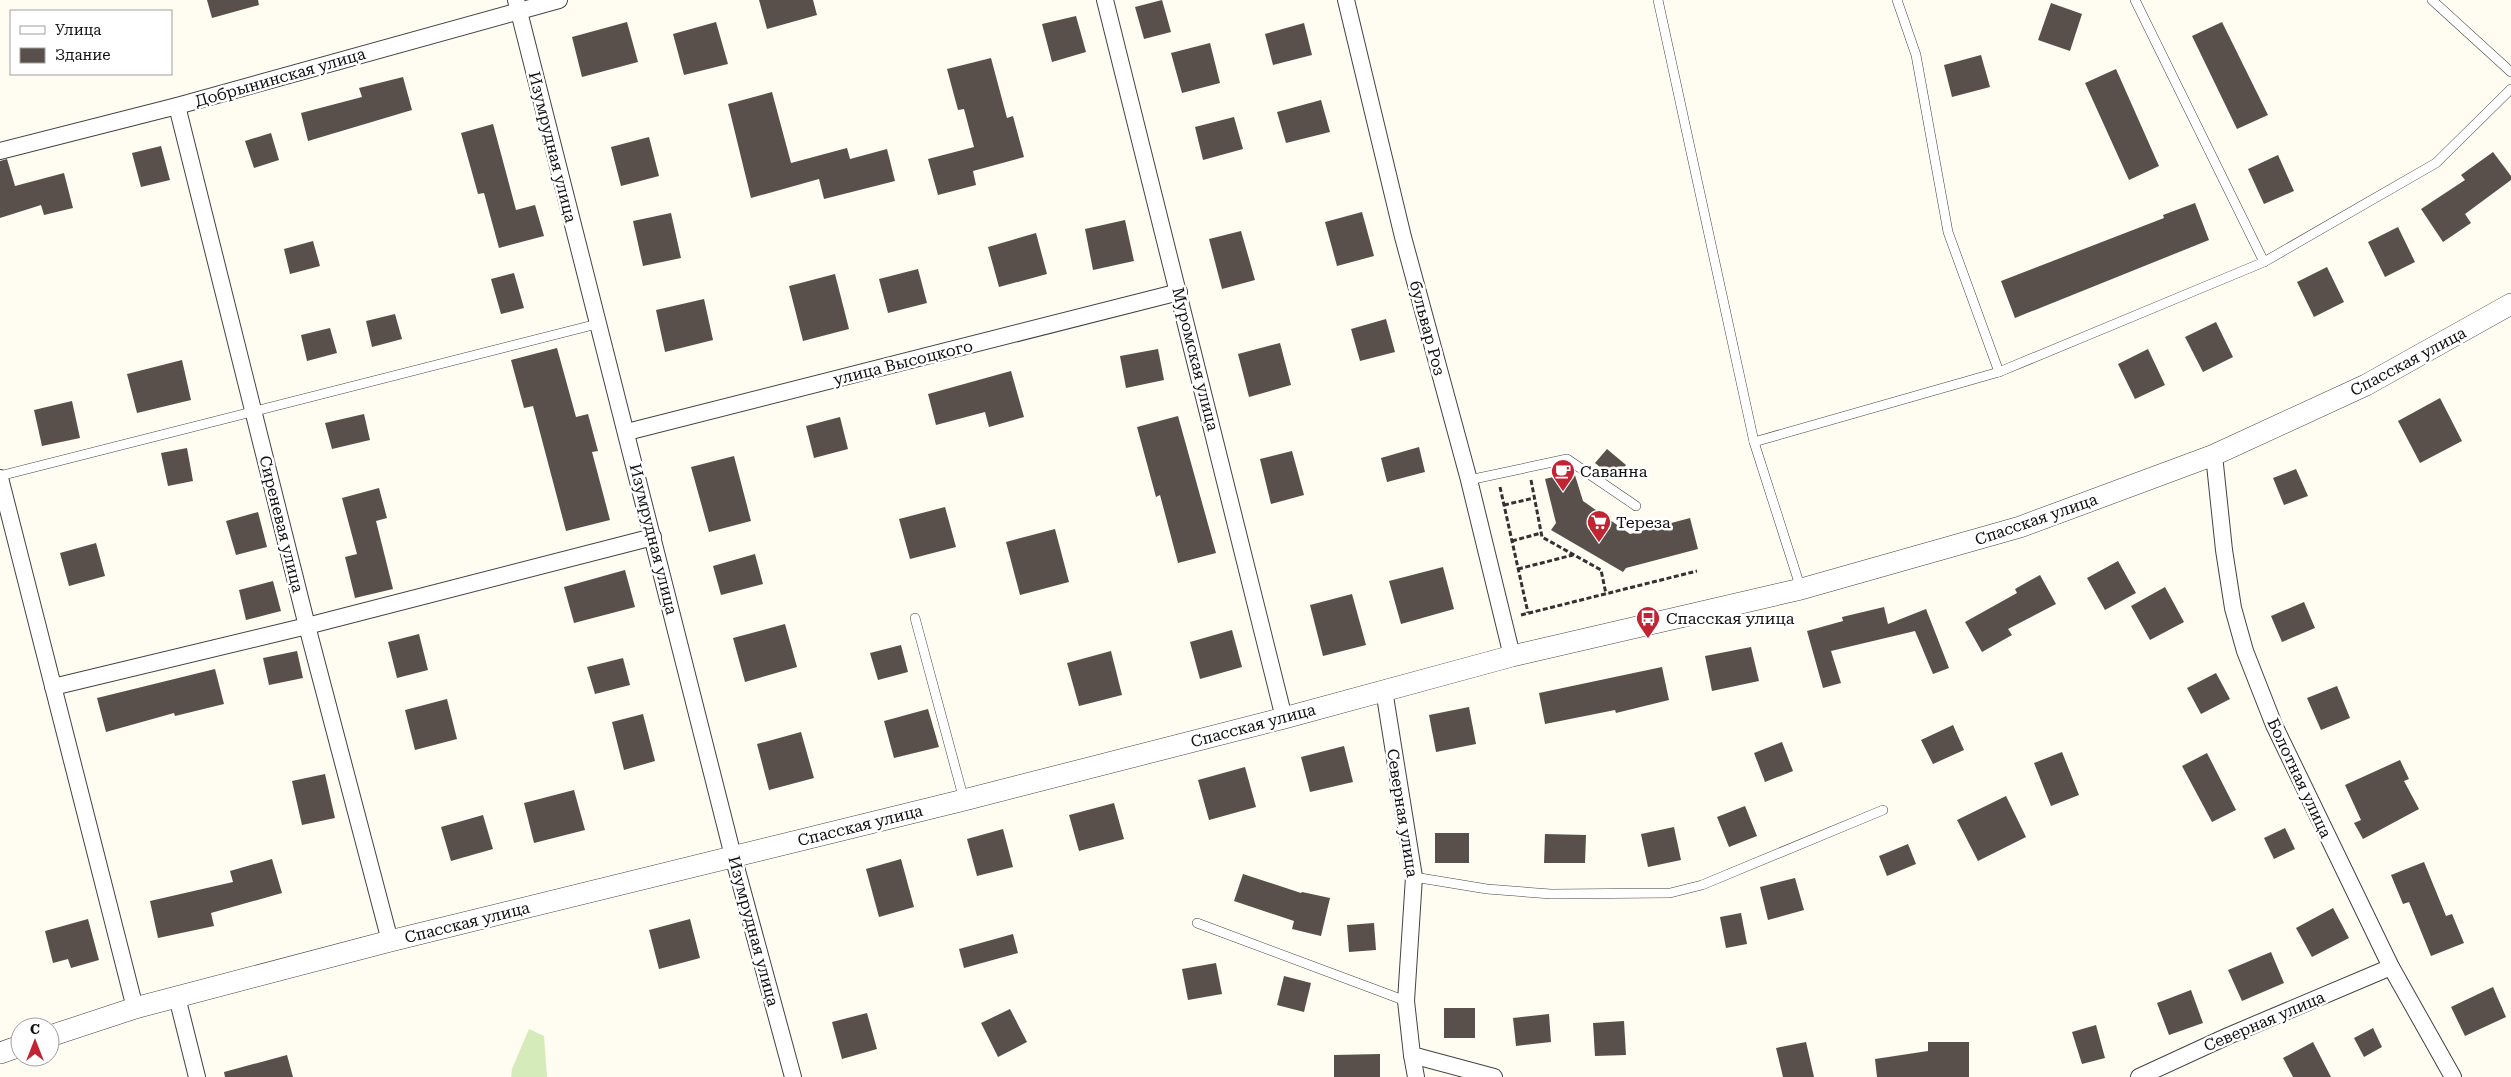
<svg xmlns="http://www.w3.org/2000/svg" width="2511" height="1077" viewBox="0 0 2511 1077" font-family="'Roboto Serif',serif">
  <rect width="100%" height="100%" fill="#fffcf2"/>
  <path fill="#d6ebba" d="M529,1029L544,1036L547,1077H511L512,1069Z"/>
  <g fill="#59504c">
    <path d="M207,0H258L259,5L212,18Z"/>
    <path d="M759,0H813L817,15L767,29Z"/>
    <path d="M1162,0L1171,32L1144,39L1135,7Z"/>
    <path d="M2051,3L2082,14L2070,51L2038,40Z"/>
    <path d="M1076,16L1086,52L1052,62L1042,24Z"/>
    <path d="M627,22L638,62L582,77L572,37Z"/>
    <path d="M716,22L728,64L684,75L673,34Z"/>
    <path d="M2222,22L2268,115L2237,129L2192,36Z"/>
    <path d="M1304,23L1312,55L1273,65L1265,34Z"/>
    <path d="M1210,43L1220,83L1182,93L1171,53Z"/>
    <path d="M1981,55L1990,87L1952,97L1944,65Z"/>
    <path d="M991,58L1007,118L1013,116L1024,157L973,171L976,185L938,195L928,159L974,147L964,109L958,110L947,69Z"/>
    <path d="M2116,69L2159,166L2129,180L2085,83Z"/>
    <path d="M403,77L412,110L308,141L301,113L362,97L359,88Z"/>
    <path d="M772,92L791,163L847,148L850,159L887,149L895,181L824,199L819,179L751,198L728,104Z"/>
    <path d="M1321,100L1330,132L1286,143L1277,112Z"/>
    <path d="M1234,117L1243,149L1203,160L1195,127Z"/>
    <path d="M493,124L516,210L535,205L544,236L499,248L484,193L478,194L461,133Z"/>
    <path d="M271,133L279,160L254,168L245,141Z"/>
    <path d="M649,137L659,176L621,186L611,147Z"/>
    <path d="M161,146L170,180L141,187L132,153Z"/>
    <path d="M2493,152L2511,176V180L2465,214L2471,223L2443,242L2421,209L2465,180L2461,175Z"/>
    <path d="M2278,155L2294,191L2264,204L2248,169Z"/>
    <path d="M7,159L15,186L64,173L73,208L44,215L41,205L0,218V161Z"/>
    <path d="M2195,203L2209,240L2015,318L2001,281L2164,218L2163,215Z"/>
    <path d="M1362,212L1374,256L1337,266L1325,222Z"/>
    <path d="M671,213L681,258L643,266L633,221Z"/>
    <path d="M1125,220L1134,261L1093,270L1085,229Z"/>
    <path d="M2398,227L2415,262L2385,277L2368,242Z"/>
    <path d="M1241,231L1255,280L1222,289L1209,239Z"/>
    <path d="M1036,233L1047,274L999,287L988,247Z"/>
    <path d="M313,241L320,266L290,274L284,249Z"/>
    <path d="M2327,267L2344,302L2314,317L2297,282Z"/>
    <path d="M918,269L927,303L888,313L879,279Z"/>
    <path d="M514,273L524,308L501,314L491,279Z"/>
    <path d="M835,274L849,329L803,341L789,286Z"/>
    <path d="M704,299L713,340L665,352L656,310Z"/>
    <path d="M395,314L402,339L372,347L366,321Z"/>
    <path d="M1386,319L1395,352L1360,361L1351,329Z"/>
    <path d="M2216,322L2233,357L2203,372L2185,337Z"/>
    <path d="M330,328L337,353L307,361L301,335Z"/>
    <path d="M1280,343L1291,385L1249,397L1238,354Z"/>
    <path d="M557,348L576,417L588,414L598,451L592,452L610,520L566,531L533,406L524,408L511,360Z"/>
    <path d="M1158,349L1164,380L1126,388L1120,356Z"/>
    <path d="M2148,349L2165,385L2135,399L2118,364Z"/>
    <path d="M182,360L191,400L137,413L127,374Z"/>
    <path d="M1011,371L1024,417L989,427L985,412L936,425L928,394Z"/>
    <path d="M2440,398L2462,441L2420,463L2398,421Z"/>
    <path d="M72,401L80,438L42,446L34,410Z"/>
    <path d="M364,414L370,440L332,449L325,423Z"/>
    <path d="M1178,416L1216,553L1178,563L1160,495L1156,497L1137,427Z"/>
    <path d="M840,417L848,449L814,458L806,426Z"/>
    <path d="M1419,447L1425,472L1387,482L1381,458Z"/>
    <path d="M187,448L193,481L168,486L161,453Z"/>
    <path d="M1607,449L1626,465L1615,479L1595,463Z"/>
    <path d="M1292,451L1304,495L1271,504L1260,459Z"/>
    <path d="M734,456L751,521L709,532L691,467Z"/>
    <path d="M2296,469L2308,496L2284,505L2273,478Z"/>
    <path d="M1574,472L1583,501L1630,534L1690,518L1698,549L1626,568L1623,572L1551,530L1556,523L1545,479Z"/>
    <path d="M379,488L387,518L376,521L393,589L355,598L345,557L357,554L342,498Z"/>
    <path d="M945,507L956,547L910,559L899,519Z"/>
    <path d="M258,512L267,547L236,555L226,521Z"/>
    <path d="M1055,529L1069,582L1020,595L1006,542Z"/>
    <path d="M96,543L105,576L69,586L60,553Z"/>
    <path d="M755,554L763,584L721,595L713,566Z"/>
    <path d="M2118,561L2136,593L2105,610L2087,578Z"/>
    <path d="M1443,567L1454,609L1401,624L1389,581Z"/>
    <path d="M625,570L635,607L574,623L564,587Z"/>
    <path d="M2040,575L2056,604L2008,629L2012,635L1982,652L1965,622L2017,593L2015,589Z"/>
    <path d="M273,581L281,611L246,620L239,590Z"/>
    <path d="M2165,587L2184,622L2150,640L2131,606Z"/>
    <path d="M1352,594L1366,645L1323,656L1310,605Z"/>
    <path d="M2304,602L2315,628L2282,642L2271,616Z"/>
    <path d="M1884,607L1888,624L1926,609L1949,668L1933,674L1915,631L1831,651L1841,683L1823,688L1807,631L1843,621L1842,617Z"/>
    <path d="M785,624L797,667L745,682L733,638Z"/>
    <path d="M1232,630L1242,667L1200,679L1190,642Z"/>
    <path d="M419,634L428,670L397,678L388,642Z"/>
    <path d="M901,645L908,672L878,680L870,653Z"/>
    <path d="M1751,647L1759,681L1712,691L1705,656Z"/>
    <path d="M297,651L303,678L269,685L263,658Z"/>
    <path d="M1111,651L1122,695L1079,706L1067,663Z"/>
    <path d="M623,658L630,685L595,694L587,667Z"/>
    <path d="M1662,667L1669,700L1616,713L1615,710L1545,724L1539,693Z"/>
    <path d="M215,669L224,704L175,716L174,713L106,732L97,698Z"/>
    <path d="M2216,673L2230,699L2201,714L2187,688Z"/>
    <path d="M2337,686L2350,718L2321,730L2307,698Z"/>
    <path d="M447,699L457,739L415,750L405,710Z"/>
    <path d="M1469,707L1476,744L1436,752L1429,715Z"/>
    <path d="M928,709L939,747L894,758L884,721Z"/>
    <path d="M643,714L655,761L624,770L612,722Z"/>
    <path d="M1953,725L1964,750L1933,764L1921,740Z"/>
    <path d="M801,732L814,778L769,790L757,744Z"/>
    <path d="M1782,742L1793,771L1765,782L1754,753Z"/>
    <path d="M1344,746L1353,782L1310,792L1301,757Z"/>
    <path d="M2062,752L2079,795L2051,806L2034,763Z"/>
    <path d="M2207,753L2236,810L2212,822L2182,766Z"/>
    <path d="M2400,760L2409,779L2404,781L2419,809L2363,839L2354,823L2361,820L2345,785Z"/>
    <path d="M1245,767L1256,807L1209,820L1198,780Z"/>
    <path d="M325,774L335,818L302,825L292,781Z"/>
    <path d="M574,790L585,830L534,843L524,803Z"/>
    <path d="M2006,796L2026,837L1978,861L1957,820Z"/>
    <path d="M1114,803L1124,839L1079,851L1069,815Z"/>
    <path d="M1745,806L1757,836L1729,847L1717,817Z"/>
    <path d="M483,815L493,849L451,861L441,827Z"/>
    <path d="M1674,827L1681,860L1648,867L1641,834Z"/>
    <path d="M2285,828L2295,849L2274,859L2264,838Z"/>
    <path d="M1003,829L1013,867L977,876L967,839Z"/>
    <rect x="1435" y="833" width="34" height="30"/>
    <path d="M1545,834L1586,835L1585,863H1544Z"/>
    <path d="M1908,844L1916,864L1887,876L1879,856Z"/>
    <path d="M272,859L282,893L211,913L214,926L158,938L150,901L233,882L230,871Z"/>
    <path d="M901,859L914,907L879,917L866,869Z"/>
    <path d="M2424,862L2446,916L2452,914L2464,943L2431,956L2409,902L2403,904L2391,875Z"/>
    <path d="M1243,874L1301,893L1302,892L1330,898L1321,936L1292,929L1294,921L1234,901Z"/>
    <path d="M1795,878L1804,910L1768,920L1760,887Z"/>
    <path d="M2333,908L2349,938L2312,957L2296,928Z"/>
    <path d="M1741,913L1747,944L1726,948L1720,917Z"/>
    <path d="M88,919L99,960L71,968L68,959L53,963L45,931Z"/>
    <path d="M690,919L700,958L659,969L649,930Z"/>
    <path d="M1374,923L1376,950L1349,952L1347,925Z"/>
    <path d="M1013,934L1018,953L964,968L959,949Z"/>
    <path d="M2271,952L2284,983L2242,1001L2228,970Z"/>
    <path d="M1216,963L1222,994L1188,1000L1182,969Z"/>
    <path d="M1284,976L1311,983L1304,1012L1277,1005Z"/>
    <path d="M2493,987L2506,1017L2465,1036L2451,1007Z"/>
    <path d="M2191,990L2203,1023L2169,1035L2157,1003Z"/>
    <rect x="1444" y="1008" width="31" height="30"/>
    <path d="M1010,1009L1027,1042L998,1057L981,1023Z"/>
    <path d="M867,1013L877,1049L842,1059L832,1022Z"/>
    <path d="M1549,1014L1551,1042L1516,1046L1513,1018Z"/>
    <path d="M1624,1021L1626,1055L1595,1056L1593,1023Z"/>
    <path d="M2096,1025L2105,1058L2082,1064L2072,1032Z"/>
    <path d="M2373,1028L2382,1047L2364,1057L2354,1038Z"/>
    <path d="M1806,1042L1814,1077H1783L1776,1048Z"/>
    <path d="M1928,1042H1969V1077H1877L1875,1059L1928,1051Z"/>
    <path d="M2313,1042L2331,1077H2293L2283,1058Z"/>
    <path d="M1380,1054V1077H1334V1055Z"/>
    <path d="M287,1055L293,1077H225L224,1072Z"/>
  </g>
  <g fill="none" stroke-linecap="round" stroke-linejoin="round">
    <g stroke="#434343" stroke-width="10">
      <g id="service">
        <path d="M1658,0L1754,442L1801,589"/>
        <path d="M1897,0L1916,55L1948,232L1999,372L2264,262L2436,163L2511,89"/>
        <path d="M2135,0L2264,262"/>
        <path d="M2432,0L2511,72"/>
        <path d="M1754,442L1999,372"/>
        <path d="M0,476L597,324"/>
        <path d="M1469,480L1567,459L1636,506"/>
        <path d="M915,618L964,800"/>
        <path d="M1414,877L1487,889L1551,894L1670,893L1702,885L1883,810"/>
        <path d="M1197,923L1406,1001"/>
      </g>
    </g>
    <g stroke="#434343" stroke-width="18">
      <g id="minor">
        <path d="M516,0L733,856L793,1077"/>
        <path d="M1105,0L1284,718"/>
        <path d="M1346,0L1403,237L1469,480L1512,656"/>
        <path d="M177,106L307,626L390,941"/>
        <path d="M0,151L177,106L559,0"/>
        <path d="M627,432L1179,292"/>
        <path d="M2214,455L2224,550L2233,608L2245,651L2274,725L2391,967L2453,1077"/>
        <path d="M0,478L135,1008"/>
        <path d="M53,687L307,626L653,537"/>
        <path d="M1384,690L1414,877L1406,1001L1412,1055L1494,1077"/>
        <path d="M177,997L197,1077"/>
        <path d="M1412,1055L1416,1077"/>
        <path d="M2139,1077L2228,1036L2391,967"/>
      </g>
    </g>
    <g stroke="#434343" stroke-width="22">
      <g id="tertiary">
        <path d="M50,1036L135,1008L390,941L964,800L1284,718L1512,656L1801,589L2020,527L2214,455L2366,385L2511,304"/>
        <path d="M0,1053L20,1046"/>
      </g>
    </g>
    <g stroke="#323232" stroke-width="3" stroke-dasharray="5 2.5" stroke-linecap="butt">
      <path d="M1531,480L1542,537L1601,570L1606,594"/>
      <path d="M1500,487L1528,613"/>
      <path d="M1504,505L1534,498"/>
      <path d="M1512,541L1541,533"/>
      <path d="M1518,569L1573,555"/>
      <path d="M1521,615L1697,571"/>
    </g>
    <use href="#service" stroke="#fff" stroke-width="9"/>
    <use href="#minor" stroke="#fff" stroke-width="16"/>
    <use href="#tertiary" stroke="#fff" stroke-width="21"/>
  </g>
  <defs>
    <g id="cafe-pin" transform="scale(1.25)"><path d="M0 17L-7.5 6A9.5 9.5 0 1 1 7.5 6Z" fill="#c32434" stroke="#fff"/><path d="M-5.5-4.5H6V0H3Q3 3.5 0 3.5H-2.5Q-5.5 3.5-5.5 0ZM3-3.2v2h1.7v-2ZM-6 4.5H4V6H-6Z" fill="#fff"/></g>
    <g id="supermarket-pin" transform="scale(1.25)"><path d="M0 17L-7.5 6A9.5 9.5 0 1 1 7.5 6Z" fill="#c32434" stroke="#fff"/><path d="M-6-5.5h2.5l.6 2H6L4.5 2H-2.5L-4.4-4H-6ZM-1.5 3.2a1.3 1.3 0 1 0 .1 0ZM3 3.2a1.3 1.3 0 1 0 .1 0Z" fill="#fff"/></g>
    <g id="bus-pin" transform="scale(1.25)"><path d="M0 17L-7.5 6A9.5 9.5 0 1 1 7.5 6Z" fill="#c32434" stroke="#fff"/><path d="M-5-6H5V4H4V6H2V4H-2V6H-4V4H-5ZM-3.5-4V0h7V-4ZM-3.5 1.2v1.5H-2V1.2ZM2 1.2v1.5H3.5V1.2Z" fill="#fff"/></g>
  </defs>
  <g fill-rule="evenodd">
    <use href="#cafe-pin" x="1563" y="471"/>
    <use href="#supermarket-pin" x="1599" y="522"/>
    <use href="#bus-pin" x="1648" y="618"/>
  </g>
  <g text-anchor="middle" stroke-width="5" stroke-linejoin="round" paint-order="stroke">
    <g font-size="16" fill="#101010" stroke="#fff">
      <text transform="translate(280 77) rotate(-16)" y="6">Добрынинская улица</text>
      <text transform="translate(553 147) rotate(76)" y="6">Изумрудная улица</text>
      <text transform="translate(1428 328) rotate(75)" y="6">бульвар Роз</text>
      <text transform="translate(1196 359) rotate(76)" y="6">Муромская улица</text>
      <text transform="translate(2408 361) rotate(-28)" y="6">Спасская улица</text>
      <text transform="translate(903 362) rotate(-14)" y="6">улица Высоцкого</text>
      <text transform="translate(2036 519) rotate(-19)" y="6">Спасская улица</text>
      <text transform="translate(282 524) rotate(76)" y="6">Сиреневая улица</text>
      <text transform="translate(654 539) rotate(76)" y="6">Изумрудная улица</text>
      <text transform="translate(1253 725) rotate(-15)" y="6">Спасская улица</text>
      <text transform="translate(2300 778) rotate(65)" y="6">Болотная улица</text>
      <text transform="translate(1403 813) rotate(81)" y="6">Северная улица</text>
      <text transform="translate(860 825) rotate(-14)" y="6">Спасская улица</text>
      <text transform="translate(467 922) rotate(-14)" y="6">Спасская улица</text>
      <text transform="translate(754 931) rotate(75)" y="6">Изумрудная улица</text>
      <text transform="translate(2264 1021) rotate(-23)" y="6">Северная улица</text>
    </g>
    <g font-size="16" fill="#101010" stroke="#fff" text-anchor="start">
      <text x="1580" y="477">Саванна</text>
      <text x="1616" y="528">Тереза</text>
      <text x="1666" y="624">Спасская улица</text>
    </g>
  </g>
  <rect x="10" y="10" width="162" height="65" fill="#ffffff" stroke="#9f9f9f"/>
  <rect x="20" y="26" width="25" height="8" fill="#ffffff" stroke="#9f9f9f"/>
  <text x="55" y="35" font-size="15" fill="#101010">Улица</text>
  <rect x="20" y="48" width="25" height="15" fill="#59504c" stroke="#9f9f9f"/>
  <text x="55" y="60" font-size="15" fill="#101010">Здание</text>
  <g transform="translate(35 1042)"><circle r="24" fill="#ffffff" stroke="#9f9f9f"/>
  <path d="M0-4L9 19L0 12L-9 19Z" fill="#c32434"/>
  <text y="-8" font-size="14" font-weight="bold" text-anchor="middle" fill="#101010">С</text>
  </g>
</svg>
